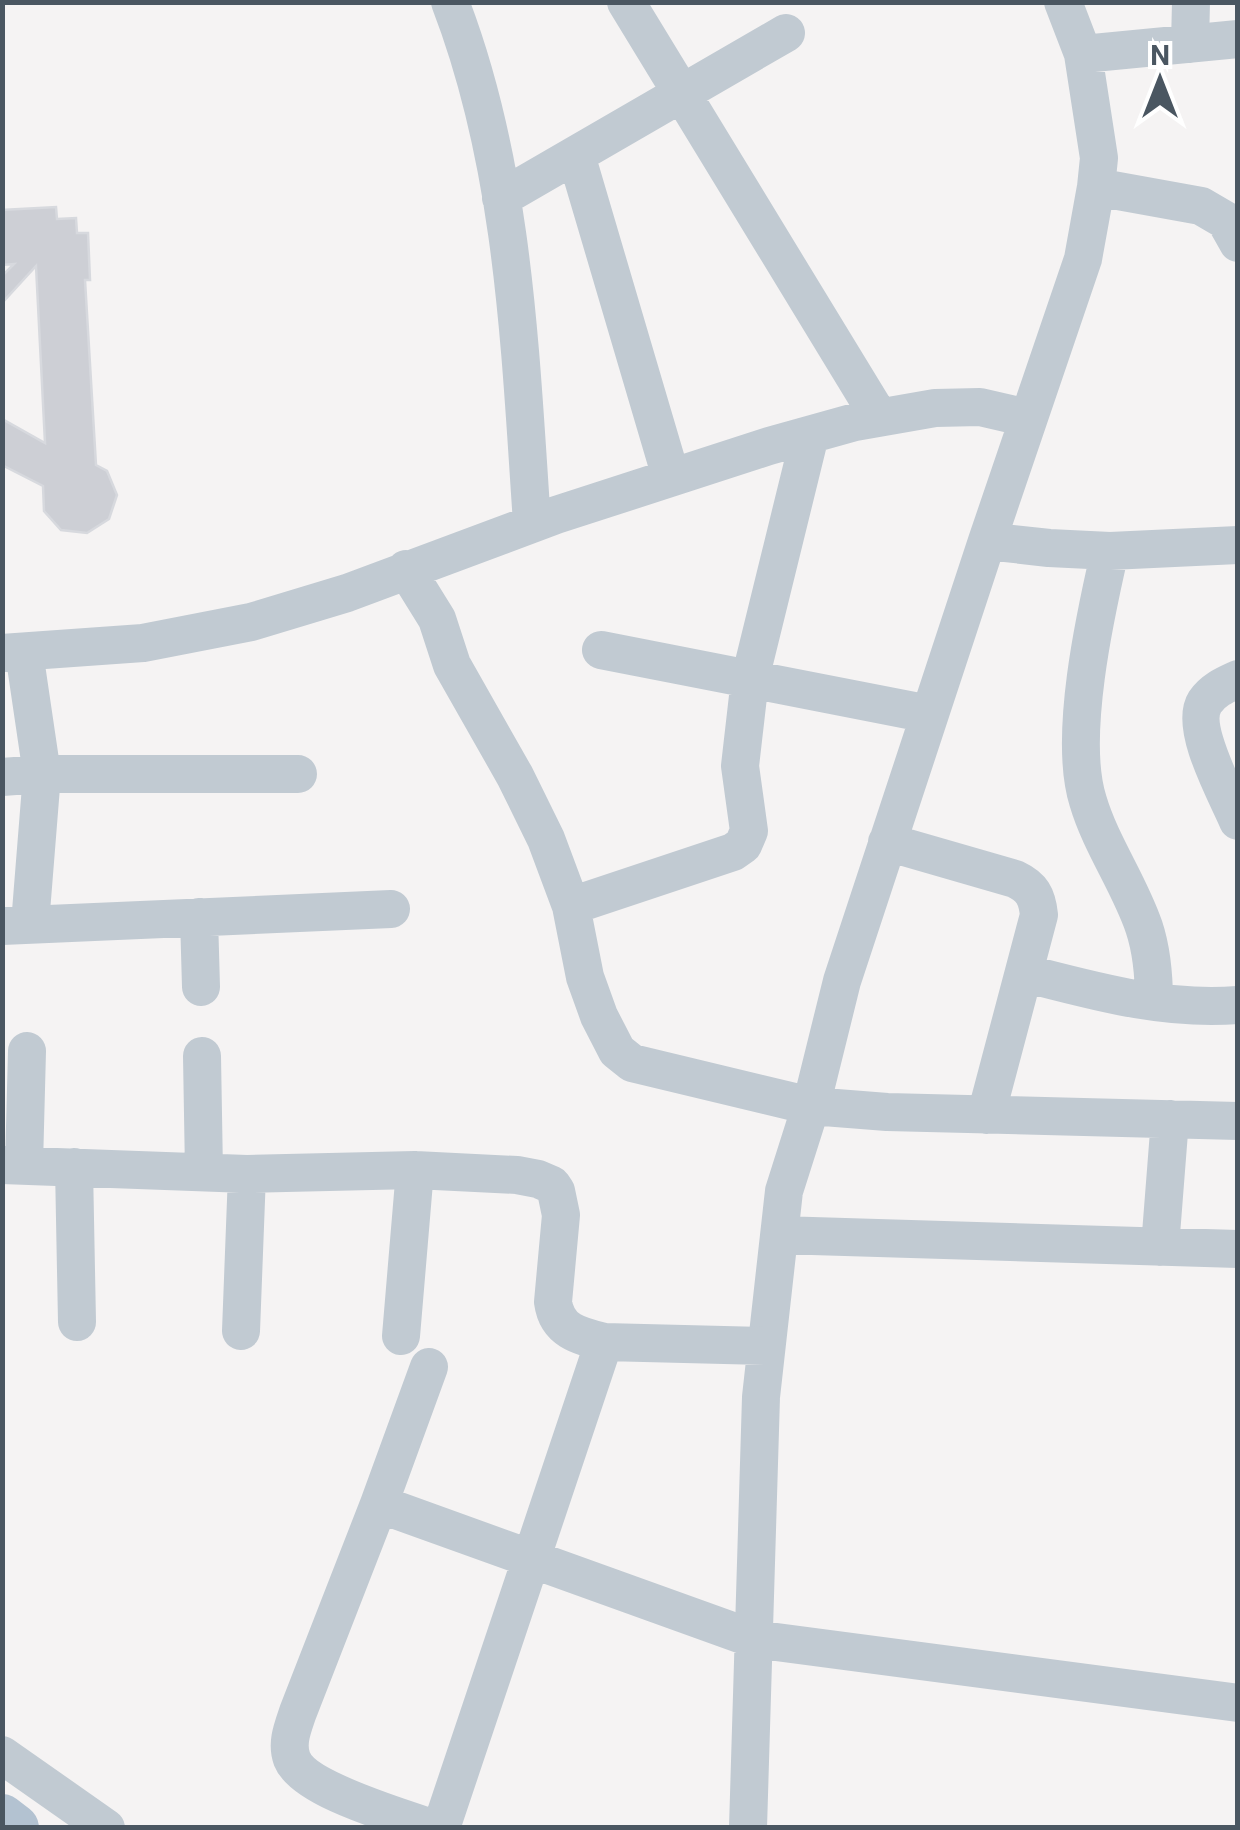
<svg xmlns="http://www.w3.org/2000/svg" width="1240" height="1830" font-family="Roboto,sans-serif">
<rect width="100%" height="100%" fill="#f5f3f3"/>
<path fill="#cdcfd5" stroke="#d7d9de" stroke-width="2.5" d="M 56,207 L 57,219 L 76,218 L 77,233 L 88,233 L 90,280 L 85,280 L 96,465 L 107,471 L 117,495 L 109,519 L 87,533 L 61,530 L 44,511 L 43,486 L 2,465 L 2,419 L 45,443 L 36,266 L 2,303 L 2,276 L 14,264 L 2,265 L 2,210 Z"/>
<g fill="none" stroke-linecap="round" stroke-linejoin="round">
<path stroke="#c1cad2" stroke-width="38" d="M 450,2 C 514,168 520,348 532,523
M 626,2 L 879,417
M 1190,44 L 1191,2
M 1083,54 L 1238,39
M 576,155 L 671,477
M 1096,187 L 1201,206 L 1225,220 L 1238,243
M 501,198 L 786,33
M 987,541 L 1049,548 L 1110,551 L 1238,545
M 1110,551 C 1095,616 1068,738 1088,801 C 1101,845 1129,883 1144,927 C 1152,951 1154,977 1154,1002
M 406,569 L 437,619 L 452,665 L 515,776 L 546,839 L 571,906 L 585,977 L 599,1016 L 617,1051 L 632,1063 L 811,1106 L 887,1112 L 1238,1121
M 601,650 L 929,714
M 24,652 L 42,774 L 30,924
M 2,653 L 143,643 L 251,622 L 347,593 L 556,515 L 769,446 L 855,422 L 935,408 L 980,407 L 1028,418
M 1238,679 C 1225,685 1213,690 1205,702 C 1189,727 1227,795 1238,821
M 2,777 L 42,774 L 298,774
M 887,842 L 1015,879 C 1032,887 1037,896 1039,915 L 986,1115
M 571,906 L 733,852 L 743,845 L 749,831 L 740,766 L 750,679 L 810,435
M 199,917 L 201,987
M 2,926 L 391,909
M 1024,973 C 1094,991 1164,1011 1238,1005
M 202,1056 L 204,1172
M 2,1165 L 247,1174 L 415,1170 L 517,1175 L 538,1179 L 552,1185 L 556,1191 L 561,1215 L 553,1302 C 557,1331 579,1336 604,1342 L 765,1346
M 24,1165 L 27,1051
M 74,1167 L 77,1322
M 779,1235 L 1238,1249
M 1160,1247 L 1170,1119
M 241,1331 L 247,1174
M 401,1336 L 415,1170
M 429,1367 L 379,1504 L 298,1712 C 293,1727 286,1743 292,1759 C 304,1790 399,1816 431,1828
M 379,1504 L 754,1639 L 1238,1703
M 2,1755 L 106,1828
M 441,1828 L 604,1342
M 748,1828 L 761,1397 L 784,1191 L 811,1106 L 842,981 L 987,541 L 1083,259 L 1096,187 L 1099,158 L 1083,54 L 1063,2"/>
<path stroke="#b3c2d1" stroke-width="48" d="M 2,1818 L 15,1828"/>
</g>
<rect width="1240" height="1830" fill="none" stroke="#4a5661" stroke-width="10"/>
<g transform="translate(1160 80)" stroke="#ffffff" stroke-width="8" paint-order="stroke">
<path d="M0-8L18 38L0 25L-18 38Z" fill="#4a5661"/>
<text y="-15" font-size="28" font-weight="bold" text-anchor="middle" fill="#4a5661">N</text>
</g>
</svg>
